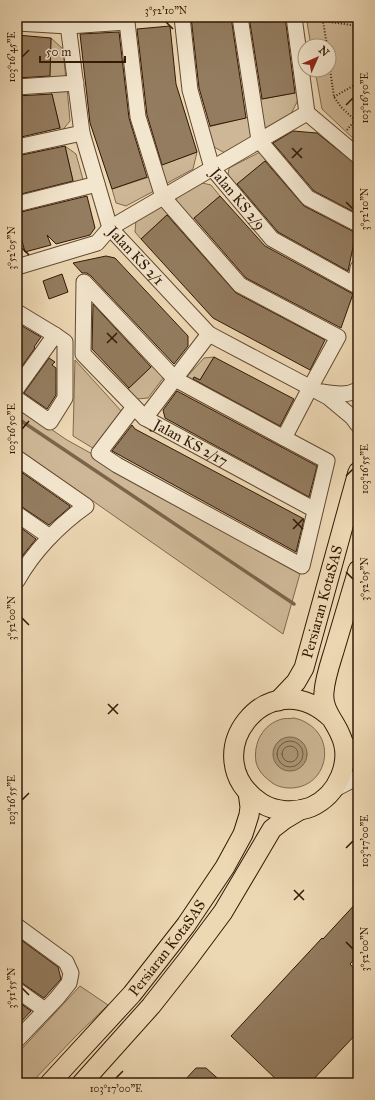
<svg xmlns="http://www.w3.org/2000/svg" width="375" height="1100" font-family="'IM FELL Great Primer',serif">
<rect width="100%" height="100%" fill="#edd8b4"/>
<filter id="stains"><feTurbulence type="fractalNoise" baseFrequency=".005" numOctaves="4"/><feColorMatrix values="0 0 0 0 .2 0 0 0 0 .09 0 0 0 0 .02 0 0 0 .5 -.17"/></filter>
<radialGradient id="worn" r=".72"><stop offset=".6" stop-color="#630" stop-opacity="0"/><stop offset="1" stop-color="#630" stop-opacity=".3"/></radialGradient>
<path fill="#cdb796" stroke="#80684c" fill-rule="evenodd" d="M 308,17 L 358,17 L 358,143 L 322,109 L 315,70 L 329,70 L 329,46 L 311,46 L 307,22 Z
M 51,38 L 63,49 L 66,80 L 49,81 Z
M 67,87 L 70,121 L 61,132 L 50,88 Z
M 300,92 L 301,94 L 290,116 L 262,132 L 256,100 Z
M 248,117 L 251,138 L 225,153 L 214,147 L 208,127 Z
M 65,146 L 76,154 L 84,183 L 74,185 Z
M 197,152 L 193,169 L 162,186 L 156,167 Z
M 260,152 L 267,160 L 236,185 L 228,176 L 229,168 Z
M 149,177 L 154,191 L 126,206 L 116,203 L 112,189 Z
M 198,182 L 211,185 L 220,196 L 190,222 L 175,206 L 177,194 Z
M 162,205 L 169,213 L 141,239 L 135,232 L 136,220 Z
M 214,357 L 200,380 L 194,377 L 191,383 L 184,380 L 204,358 Z
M 75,360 L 123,413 L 96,450 L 73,436 Z
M 153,365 L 164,377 L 148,398 L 137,399 L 128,389 Z
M 17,406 L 67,440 L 301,570 L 283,634 L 17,448 Z
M 294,718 C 298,719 302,720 305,722 C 338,739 327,788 290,788 C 283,788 275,786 270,781 C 263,776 258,770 256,762 C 253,743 263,724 282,719 C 285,718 290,719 294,718 ZM 282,739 L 307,753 C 306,768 293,774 280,767 L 275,747 L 278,742 Z
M 80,986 L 108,1005 L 76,1036 L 31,1083 L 17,1083 L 17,1054 Z"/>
<path fill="#ad9778" stroke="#7c6449" d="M273 754a17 17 0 1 1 34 0a17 17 0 1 1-34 0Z"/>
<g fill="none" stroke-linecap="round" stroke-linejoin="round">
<path stroke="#70583e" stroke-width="1" d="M277 754a13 13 0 1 1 26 0a13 13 0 1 1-26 0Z
M282 754a8 8 0 1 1 16 0a8 8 0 1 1-16 0Z"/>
<path stroke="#7c6449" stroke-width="3.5" d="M 17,418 L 294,604"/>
</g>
<path fill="#937c5f" stroke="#321803" d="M 191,17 L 231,17 L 246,118 L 210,126 L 199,88 Z
M 249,17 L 285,17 L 295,93 L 262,99 Z
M 170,26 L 176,84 L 197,152 L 162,165 L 147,115 L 137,29 Z
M 119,32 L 129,118 L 147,177 L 112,189 L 90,123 L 80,34 Z
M 17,35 L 51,38 L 50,76 L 17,78 Z
M 52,94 L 60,128 L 17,138 L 17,96 Z
M 293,131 L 317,133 L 358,166 L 358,214 L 314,191 L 273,143 Z
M 65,146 L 73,181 L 17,195 L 17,156 Z
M 265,161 L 304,206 L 356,233 L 348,271 L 278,232 L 237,184 Z
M 87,196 L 95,228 L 90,235 L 56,244 L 47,235 L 51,245 L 25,252 L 17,223 L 17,213 Z
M 220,196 L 265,246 L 353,294 L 341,328 L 246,278 L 194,218 Z
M 167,215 L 236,293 L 325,340 L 310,370 L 213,318 L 141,239 Z
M 106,256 L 115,258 L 188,336 L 188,346 L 174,364 L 91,276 L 87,273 L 82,273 L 73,263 Z
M 62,274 L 68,292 L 49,299 L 43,281 Z
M 93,304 L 151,367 L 129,388 L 92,349 Z
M 17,323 L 41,337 L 34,347 L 35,348 L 17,373 Z
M 214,357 L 294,399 L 280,426 L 193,379 L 194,377 L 200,380 Z
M 49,358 L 55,362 L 52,365 L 56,368 L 56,395 L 47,409 L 24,393 Z
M 177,391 L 317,466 L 309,497 L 165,418 L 163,410 Z
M 132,425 L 135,429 L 304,519 L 296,552 L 112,451 Z
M 17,469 L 70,506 L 70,507 L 49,525 L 22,507 L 17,505 Z
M 17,525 L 36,539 L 19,560 L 17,558 Z
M 358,901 L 358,955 L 350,964 L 358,973 L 358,1032 L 310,1083 L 280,1083 L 231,1036 L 322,938 L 323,939 Z
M 17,937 L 58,967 L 61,979 L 44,998 L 22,983 L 17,981 Z
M 17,1001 L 31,1011 L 17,1026 Z
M 196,1068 L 206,1068 L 223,1083 L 182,1083 Z"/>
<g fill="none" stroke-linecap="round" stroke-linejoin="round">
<g stroke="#61482f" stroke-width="17">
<g id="minor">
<path id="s1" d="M 67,17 L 82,133 L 110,228 L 209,334 L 328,397 L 352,417 L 358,425"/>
<path id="s2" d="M 182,17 L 190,90 L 212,168 L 272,239 L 355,285 L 358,268"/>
<path d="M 240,17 L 259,140 L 308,198 L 358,224"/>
<path d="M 294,17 L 307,113 L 358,156"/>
<path d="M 17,23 L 68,26 L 127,22 L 138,117 L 163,197 L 240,285 L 338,337 L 310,388 L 284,438 L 327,461 L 302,566 L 117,465 L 99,453 L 134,407"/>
<path d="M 17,87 L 76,83"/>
<path d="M 17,147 L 82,133"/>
<path d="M 17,204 L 97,184"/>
<path d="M 17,267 L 97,243 L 110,228 L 307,113"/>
<path d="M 17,312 L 55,335 L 17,388"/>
<path d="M 322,392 C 335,394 346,396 358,390"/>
<path d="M 17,399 L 50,422 L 65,398 L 65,342 L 55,335"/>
<path d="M 145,418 L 209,334"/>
<path id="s3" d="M 284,438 L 175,379 L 84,282 L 83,354 L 145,418 L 315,510"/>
<path d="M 17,458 L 86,506 C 59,525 33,552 17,581"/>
<path d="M 17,514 L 50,537"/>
<path d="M 342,740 L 358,753"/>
<path d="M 333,790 L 358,777"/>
<path d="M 17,926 L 66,962 L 71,973 L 69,983 L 57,998 L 17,1040"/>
<path d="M 17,990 L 45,1010"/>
</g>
</g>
<g stroke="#321803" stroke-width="21">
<g id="major">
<path id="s4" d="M 278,701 L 296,682 L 304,668 L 358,472"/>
<path d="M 331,718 C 268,658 192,757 261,803 C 275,812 295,813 311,807 C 338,795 353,761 340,734 C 334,720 322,709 324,692 C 325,678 330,664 334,651 C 342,624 350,597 358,570"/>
<path id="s5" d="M 50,1083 L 132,994 L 186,925 L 225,867 L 243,834 L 249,815 L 250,807 L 248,792"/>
<path d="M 82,1083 L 151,1006 L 188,959 L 223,912 L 272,829 L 285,819 L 300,810"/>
</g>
</g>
<path stroke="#321803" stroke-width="2" stroke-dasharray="1 2" stroke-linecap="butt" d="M 325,17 L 323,21 L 327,46
M 323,21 L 358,26
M 329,62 L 334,97 L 341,107 L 358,123
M 334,97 L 358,83
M 347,130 L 355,120"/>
<use href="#minor" stroke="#f3e6ce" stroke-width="15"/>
<use href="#major" stroke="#edd8b4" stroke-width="19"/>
</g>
<path fill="none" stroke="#321803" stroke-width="1.5" d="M 166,22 L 173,29M 22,57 L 29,50M 346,105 L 353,98M 292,148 L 302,158M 292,158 L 302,148M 346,202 L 353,209M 22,248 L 29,255M 107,333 L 117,343M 107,343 L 117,333M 22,429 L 29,421M 346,476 L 353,469M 293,519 L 303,529M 293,529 L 303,519M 346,572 L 353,579M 22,618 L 29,625M 108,704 L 118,714M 108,714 L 118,704M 22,800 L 29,793M 346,848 L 353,841M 294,890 L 304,900M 294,900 L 304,890M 346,942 L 353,949M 22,988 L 29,995M 116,1078 L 123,1071"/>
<g text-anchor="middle" stroke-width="3" stroke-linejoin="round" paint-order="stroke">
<g font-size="15" fill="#321803" stroke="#f3e6ce">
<text dy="5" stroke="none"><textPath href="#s2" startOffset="195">Jalan KS 2/9</textPath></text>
<text dy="5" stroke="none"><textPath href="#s1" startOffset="254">Jalan KS 2/1</textPath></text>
<text dy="5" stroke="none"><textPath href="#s3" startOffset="470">Jalan KS 2/17</textPath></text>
<text dy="5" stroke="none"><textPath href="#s4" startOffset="111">Persiaran KotaSAS</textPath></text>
<text dy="5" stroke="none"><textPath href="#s5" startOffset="179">Persiaran KotaSAS</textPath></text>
</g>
</g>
<rect width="375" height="1100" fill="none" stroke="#edd8b4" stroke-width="44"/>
<g transform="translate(317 58) rotate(45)"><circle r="19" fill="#f3e6ce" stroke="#a6947d"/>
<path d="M0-3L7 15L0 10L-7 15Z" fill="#8f2418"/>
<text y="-6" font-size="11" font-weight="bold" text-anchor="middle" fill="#321803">N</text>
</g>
<path d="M40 56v6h85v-6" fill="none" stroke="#321803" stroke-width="2"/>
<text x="46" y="56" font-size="12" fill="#321803" stroke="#f3e6ce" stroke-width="3" paint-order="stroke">50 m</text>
<rect x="22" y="22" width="331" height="1056" fill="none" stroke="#321803" stroke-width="1.5"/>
<g font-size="10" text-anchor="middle" fill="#321803">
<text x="166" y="14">3°52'10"N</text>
<text transform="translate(11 57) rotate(-90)" y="4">103°16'45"E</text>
<text transform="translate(364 98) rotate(-90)" y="4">103°16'50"E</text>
<text transform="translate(364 209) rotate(-90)" y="4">3°52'10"N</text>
<text transform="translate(11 248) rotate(-90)" y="4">3°52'05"N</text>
<text transform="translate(11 429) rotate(-90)" y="4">103°16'50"E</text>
<text transform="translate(364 469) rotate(-90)" y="4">103°16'55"E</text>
<text transform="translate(364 579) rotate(-90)" y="4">3°52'05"N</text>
<text transform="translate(11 618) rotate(-90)" y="4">3°52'00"N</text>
<text transform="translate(11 800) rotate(-90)" y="4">103°16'55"E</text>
<text transform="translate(364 841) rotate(-90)" y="4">103°17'00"E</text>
<text transform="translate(364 949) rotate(-90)" y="4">3°52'00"N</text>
<text transform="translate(11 988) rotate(-90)" y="4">3°51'55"N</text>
<text x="116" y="1092">103°17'00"E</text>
</g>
<rect width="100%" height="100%" filter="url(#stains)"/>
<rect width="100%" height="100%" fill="url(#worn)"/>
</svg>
